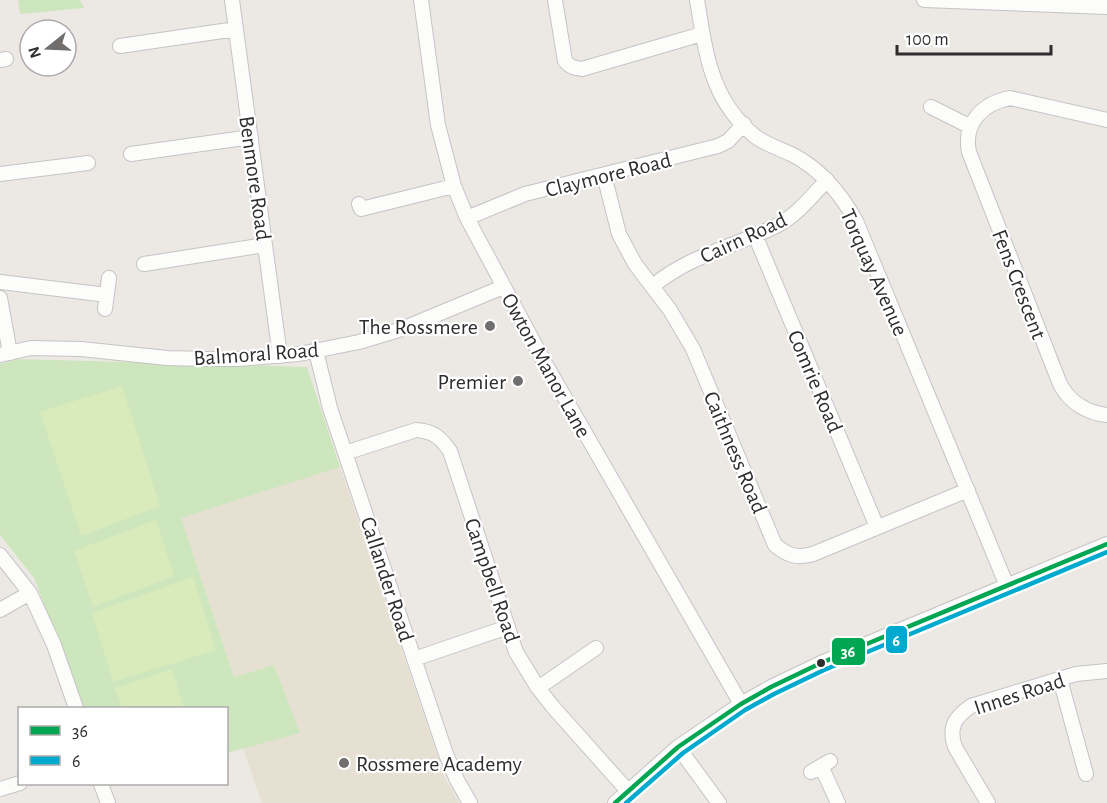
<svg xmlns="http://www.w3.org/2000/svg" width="1107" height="803" font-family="'Alegreya Sans',sans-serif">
<rect width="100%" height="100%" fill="#ece8e4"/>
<path fill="#e6e0d3" d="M 340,467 L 445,778 L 459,803 L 262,803 L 243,748 L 299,733 L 234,677 L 180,517 Z"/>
<path fill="#cee6be" d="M 18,0 L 80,0 L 84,8 L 20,14 Z
M 18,359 L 307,367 L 340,467 L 181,518 L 234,677 L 274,665 L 300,733 L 227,753 L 226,708 L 84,708 L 34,578 L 0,535 L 0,364 Z"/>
<path fill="#d9eabb" d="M 122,386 L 160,506 L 81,536 L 40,412 Z
M 156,520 L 174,576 L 93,607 L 74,551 Z
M 193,577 L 216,650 L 113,682 L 92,613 Z
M 172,669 L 184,708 L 122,708 L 115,688 Z"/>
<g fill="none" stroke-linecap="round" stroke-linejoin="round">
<g stroke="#c5c4c5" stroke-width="16">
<path id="minor" d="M 232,0 L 280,356
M 421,0 L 438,125 L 454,186 L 467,218 L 546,365 L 741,704
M 555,0 L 565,61 C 570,67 574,68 582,69 L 702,34
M 697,0 C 706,53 710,100 756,137 C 767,145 781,149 793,155 C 822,170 841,194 856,221 L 1007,586
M 924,0 L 1107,7
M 120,46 L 236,29
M 0,60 L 6,59
M 931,107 L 969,126
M 1107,120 L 1010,98 C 983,103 963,123 969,152 L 1060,384 C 1069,402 1087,413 1107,415
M 131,154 L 251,137
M 0,174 L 88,163
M 604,175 L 619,234 L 635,264 L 670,310 L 693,349 L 775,545 C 787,555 797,559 813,554 L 968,490
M 359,204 L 361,209 L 454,186
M 467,218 L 525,194 L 718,146 L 728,141 L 744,124
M 755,235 L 877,527
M 144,264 L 265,245
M 0,282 L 107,295
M 653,286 C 690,255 734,247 776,226 C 796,216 812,196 827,180
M 0,298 L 10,353
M 105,309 L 109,278
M 316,351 L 330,408 L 446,754 L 457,780 L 470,803
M 0,355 L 31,348 L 81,349 L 167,358 L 206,359 L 239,359 L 299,354 L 359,342 L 402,329 L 503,287
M 345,453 L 416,430 C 433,431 440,437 450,451 L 516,652 L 538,688 L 553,707 L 627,790
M 0,555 L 30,593 L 54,645 L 76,708
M 0,610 L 30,593
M 414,659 L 508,627
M 1060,679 L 1086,774
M 538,688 L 596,648
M 678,747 L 719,803
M 821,766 L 838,803
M 811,772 L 830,761
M 101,784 L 108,803
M 0,789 L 20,783
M 615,803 L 678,747 L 741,704 L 771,687 L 821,663 L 1107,544
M 988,803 L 955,747 C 948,727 955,717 971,706 L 1076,674 L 1107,671"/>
</g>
<use href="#minor" stroke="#fcfcfb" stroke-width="14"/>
<g stroke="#fff" stroke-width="9">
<path id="bus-1" d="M 615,803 L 678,747 L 741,704 L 771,687 L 821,663 L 1107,544"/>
</g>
<g stroke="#fff" stroke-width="9">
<path id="bus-2" d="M 626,803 L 683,753 L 745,710 L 774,694 L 824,670 L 1107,552"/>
</g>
<use href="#bus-1" stroke="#00a651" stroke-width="4.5"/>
<use href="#bus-2" stroke="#00a9ce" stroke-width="4.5"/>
</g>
<g fill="#706f6e" stroke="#fff" stroke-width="2">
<circle cx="490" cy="326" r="6"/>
<circle cx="518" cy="381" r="6"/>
<circle cx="344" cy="763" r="6"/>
</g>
<circle fill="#2e2e2e" stroke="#fff" stroke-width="2" cx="821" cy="663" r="5"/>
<g text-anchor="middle" stroke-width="4.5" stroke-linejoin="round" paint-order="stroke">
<g font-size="22" fill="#2e2e2e" stroke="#fff">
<text transform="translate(608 174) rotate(-14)" y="8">Claymore Road</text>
<text transform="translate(256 178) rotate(82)" y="8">Benmore Road</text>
<text transform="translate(743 237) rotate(-25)" y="8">Cairn Road</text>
<text transform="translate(875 272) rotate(66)" y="8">Torquay Avenue</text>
<text transform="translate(1020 284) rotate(69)" y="8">Fens Crescent</text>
<text transform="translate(256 353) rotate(-4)" y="8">Balmoral Road</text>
<text transform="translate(547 365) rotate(61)" y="8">Owton Manor Lane</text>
<text transform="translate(816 381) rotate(67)" y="8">Comrie Road</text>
<text transform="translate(736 452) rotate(67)" y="8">Caithness Road</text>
<text transform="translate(388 579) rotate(72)" y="8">Callander Road</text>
<text transform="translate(493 580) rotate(71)" y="8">Campbell Road</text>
<text transform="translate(1019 693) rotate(-18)" y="8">Innes Road</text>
</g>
<g font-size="22" fill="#2e2e2e" stroke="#fff" text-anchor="end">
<text x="478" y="334">The Rossmere</text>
<text x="506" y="389">Premier</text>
<text x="356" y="771" text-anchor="start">Rossmere Academy</text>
</g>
</g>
<g stroke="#fff" stroke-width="2">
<rect x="885" y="625" width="23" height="29" rx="6" fill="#00a9ce"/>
<rect x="831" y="637" width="35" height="29" rx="6" fill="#00a651"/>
</g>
<g font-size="16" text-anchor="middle" font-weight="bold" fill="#fff">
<text x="896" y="646">6</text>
<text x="848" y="657">36</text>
</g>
<rect x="18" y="707" width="210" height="78" fill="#ffffff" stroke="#ababab" stroke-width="1.5"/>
<rect x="30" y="726" width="30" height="9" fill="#00a651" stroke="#ababab" stroke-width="1.5"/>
<text x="72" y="737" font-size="18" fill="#2e2e2e">36</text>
<rect x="30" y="756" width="30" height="9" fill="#00a9ce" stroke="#ababab" stroke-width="1.5"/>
<text x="72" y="767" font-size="18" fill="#2e2e2e">6</text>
<g transform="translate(48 48) rotate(252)"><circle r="28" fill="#ffffff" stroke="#ababab" stroke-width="1.5"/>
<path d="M0-4.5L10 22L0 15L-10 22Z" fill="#706f6e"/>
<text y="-9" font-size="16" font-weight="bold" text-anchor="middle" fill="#2e2e2e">N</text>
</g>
<path d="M897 45v9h154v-9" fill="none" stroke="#2e2e2e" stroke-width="3"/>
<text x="906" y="45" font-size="18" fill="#2e2e2e" stroke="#ffffff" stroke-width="4.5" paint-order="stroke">100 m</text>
</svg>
